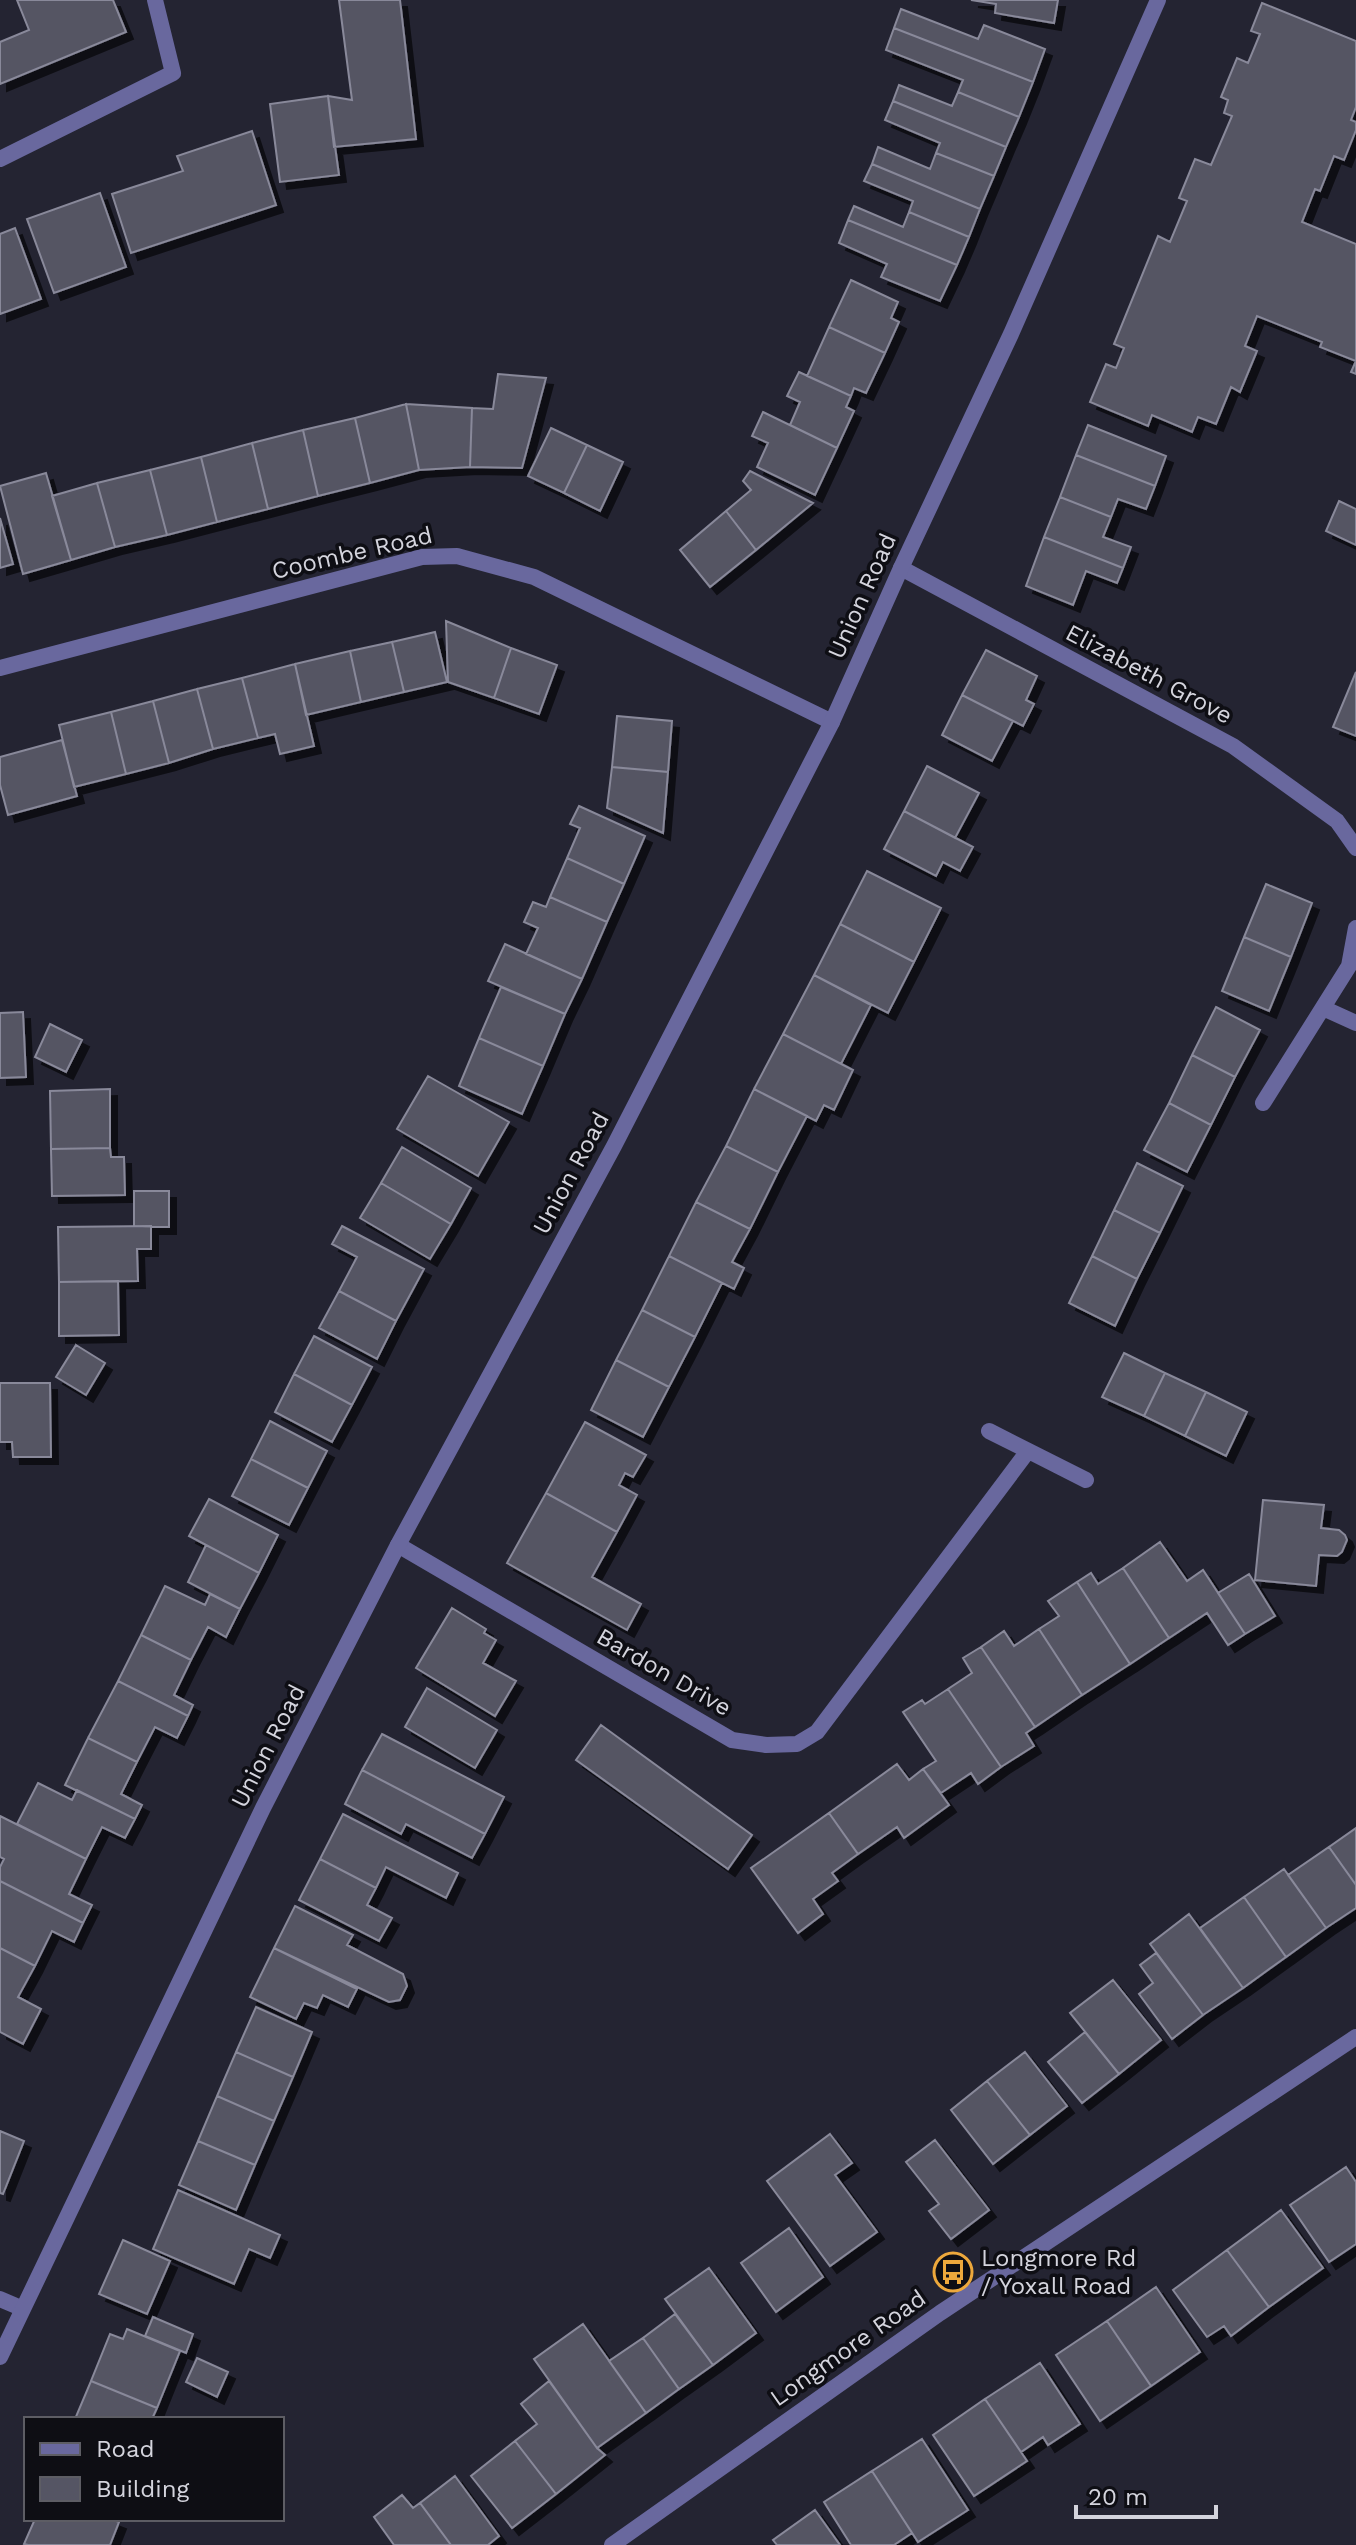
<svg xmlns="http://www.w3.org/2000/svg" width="1356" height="2545" font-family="'Work Sans',sans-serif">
<defs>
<filter id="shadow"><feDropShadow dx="7" dy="7" stdDeviation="0" flood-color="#0009"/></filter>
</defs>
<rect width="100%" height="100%" fill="#242432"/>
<path fill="#555564" stroke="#89899a" stroke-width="2" filter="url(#shadow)" d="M 17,0 L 113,0 L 126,32 L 0,84 L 0,42 L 29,30 Z
M 339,0 L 400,0 L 416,139 L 334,147 L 328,96 L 352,100 Z
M 971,0 L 1058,0 L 1054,23 L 995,13 L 996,4 Z
M 1262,3 L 1356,41 L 1356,107 L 1351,120 L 1356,122 L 1356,130 L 1344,160 L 1334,156 L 1320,191 L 1315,189 L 1302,222 L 1356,244 L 1356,374 L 1351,372 L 1356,361 L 1320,347 L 1322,342 L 1257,316 L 1245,346 L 1257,351 L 1240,392 L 1231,387 L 1216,424 L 1198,417 L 1192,432 L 1152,415 L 1148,426 L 1090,402 L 1106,364 L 1116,368 L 1124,348 L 1114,344 L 1158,236 L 1170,242 L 1187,201 L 1179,198 L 1195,159 L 1211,165 L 1232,116 L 1224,113 L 1228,100 L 1221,97 L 1237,58 L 1248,63 L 1260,34 L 1251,31 Z
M 901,9 L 978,39 L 984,25 L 1045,49 L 1033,82 L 894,28 Z
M 894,28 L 1033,82 L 1019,117 L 958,92 L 963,80 L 886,50 Z
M 899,85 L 952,106 L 958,92 L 1019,117 L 1006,147 L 893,101 Z
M 328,96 L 339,175 L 280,182 L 270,104 Z
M 893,101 L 1006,147 L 994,176 L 936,153 L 940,143 L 885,120 Z
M 252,131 L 276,205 L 131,253 L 112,194 L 183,171 L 177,156 Z
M 878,147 L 930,169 L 936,153 L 994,176 L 980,209 L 872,164 Z
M 872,164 L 980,209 L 969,237 L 909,212 L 913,201 L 864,181 Z
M 100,193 L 126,267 L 54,293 L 27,219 Z
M 854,206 L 903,227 L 909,212 L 969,237 L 957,265 L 848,220 Z
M 848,220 L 957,265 L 940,301 L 881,277 L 887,264 L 839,243 Z
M 15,228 L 41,299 L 0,314 L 0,234 Z
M 851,280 L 898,302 L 891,318 L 899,322 L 885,353 L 829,327 Z
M 829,327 L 885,353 L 866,393 L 854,388 L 851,396 L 807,376 Z
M 799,372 L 851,396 L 846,407 L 854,411 L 837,448 L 790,425 L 800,402 L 787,396 Z
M 498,374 L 546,378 L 522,468 L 470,467 L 472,408 L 493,409 Z
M 406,404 L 419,470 L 370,483 L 355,418 Z
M 406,404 L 472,408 L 470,467 L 419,470 Z
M 763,412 L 837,448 L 815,495 L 757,467 L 768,443 L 752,436 Z
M 355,418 L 370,483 L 318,496 L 303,430 Z
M 1088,425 L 1166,456 L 1155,486 L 1076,455 Z
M 551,428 L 587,445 L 564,493 L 528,476 Z
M 303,430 L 318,496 L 268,509 L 252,443 Z
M 252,443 L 268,509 L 217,522 L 201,457 Z
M 587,445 L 623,462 L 600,511 L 564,493 Z
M 1076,455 L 1155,486 L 1146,509 L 1118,499 L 1111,517 L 1060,497 Z
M 201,457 L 217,522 L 167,535 L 150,470 Z
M 150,470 L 167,535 L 115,547 L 97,483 Z
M 750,471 L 813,503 L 756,550 L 726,511 L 751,490 L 743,481 Z
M 46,473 L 71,560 L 23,574 L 0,486 Z
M 97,483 L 115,547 L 71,560 L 52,496 Z
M 1060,497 L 1111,517 L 1103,537 L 1131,547 L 1123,568 L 1044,537 Z
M 1339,501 L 1356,509 L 1356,545 L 1326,531 Z
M 726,511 L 756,550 L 710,587 L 680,550 Z
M 0,518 L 13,564 L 0,568 Z
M 1044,537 L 1123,568 L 1117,583 L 1086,571 L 1073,605 L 1026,586 Z
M 446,621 L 511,648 L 494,698 L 448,682 Z
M 435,632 L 447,682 L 404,692 L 392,642 Z
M 392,642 L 404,692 L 361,702 L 350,651 Z
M 511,648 L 557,665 L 539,714 L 494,698 Z
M 986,650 L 1037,676 L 1026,700 L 1034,704 L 1023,726 L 962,695 Z
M 350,651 L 361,702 L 306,715 L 295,664 Z
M 295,664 L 314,746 L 280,754 L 275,734 L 258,738 L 242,678 Z
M 1356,672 L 1356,736 L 1333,727 Z
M 242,678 L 258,738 L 213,749 L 197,689 Z
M 197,689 L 213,749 L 169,763 L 153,701 Z
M 962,695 L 1013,721 L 992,761 L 942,735 Z
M 153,701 L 169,763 L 126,774 L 111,712 Z
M 111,712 L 126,774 L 74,787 L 59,725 Z
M 617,716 L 672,721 L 668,772 L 612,767 Z
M 62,740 L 77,796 L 8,815 L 0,785 L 0,757 Z
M 927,766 L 979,793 L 955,838 L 904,811 Z
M 612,767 L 668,772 L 663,833 L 607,808 Z
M 579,806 L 645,836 L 624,884 L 567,858 L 580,828 L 570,824 Z
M 904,811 L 973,847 L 960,871 L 943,862 L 936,876 L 884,849 Z
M 567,858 L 624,884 L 607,922 L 550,897 Z
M 867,871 L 941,908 L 914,962 L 840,924 Z
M 1266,884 L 1312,903 L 1291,957 L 1244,937 Z
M 550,897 L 607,922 L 582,979 L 526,954 L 538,928 L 524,922 L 533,902 L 546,907 Z
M 840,924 L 914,962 L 888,1013 L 814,975 Z
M 1244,937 L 1291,957 L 1269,1011 L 1222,991 Z
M 505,944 L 582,979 L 565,1014 L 488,981 Z
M 814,975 L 871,1005 L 841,1064 L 783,1034 Z
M 501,987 L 565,1014 L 543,1066 L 479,1038 Z
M 1216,1007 L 1260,1030 L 1235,1077 L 1192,1055 Z
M 23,1012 L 26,1077 L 0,1078 L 0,1013 Z
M 50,1024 L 82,1040 L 66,1072 L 35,1057 Z
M 783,1034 L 853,1070 L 834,1110 L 824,1105 L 816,1121 L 754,1089 Z
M 479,1038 L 543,1066 L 522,1114 L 459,1086 Z
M 1192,1055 L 1235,1077 L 1211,1125 L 1169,1103 Z
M 428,1076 L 509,1122 L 478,1176 L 397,1129 Z
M 110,1089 L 110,1148 L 51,1149 L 50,1091 Z
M 754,1089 L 807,1116 L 778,1172 L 726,1146 Z
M 1169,1103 L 1211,1125 L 1187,1172 L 1144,1150 Z
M 726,1146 L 778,1172 L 750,1229 L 696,1202 Z
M 402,1147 L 471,1188 L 451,1224 L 381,1183 Z
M 110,1148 L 111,1157 L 124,1157 L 125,1195 L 52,1196 L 51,1149 Z
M 1137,1163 L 1183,1186 L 1160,1233 L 1114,1210 Z
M 381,1183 L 451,1224 L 430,1259 L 360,1218 Z
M 134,1191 L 169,1191 L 169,1227 L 134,1226 Z
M 696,1202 L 750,1229 L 732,1262 L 744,1268 L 734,1289 L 669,1256 Z
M 1114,1210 L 1160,1233 L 1137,1279 L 1092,1256 Z
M 151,1226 L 151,1249 L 137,1249 L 138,1281 L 59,1282 L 58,1227 Z
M 342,1226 L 424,1269 L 396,1321 L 339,1291 L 357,1257 L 332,1244 Z
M 669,1256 L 722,1283 L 695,1337 L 642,1310 Z
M 1092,1256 L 1137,1279 L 1115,1326 L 1069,1303 Z
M 118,1281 L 119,1335 L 59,1336 L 59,1282 Z
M 339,1291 L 396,1321 L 377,1359 L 319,1328 Z
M 642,1310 L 695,1337 L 669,1387 L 616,1360 Z
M 314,1336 L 372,1367 L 352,1405 L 294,1374 Z
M 76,1345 L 105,1363 L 86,1395 L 56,1377 Z
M 1124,1353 L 1165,1373 L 1144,1416 L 1102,1397 Z
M 616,1360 L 669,1387 L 643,1437 L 591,1410 Z
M 1165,1373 L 1206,1392 L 1185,1436 L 1144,1416 Z
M 294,1374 L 352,1405 L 332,1442 L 275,1412 Z
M 0,1383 L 50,1383 L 51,1457 L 13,1457 L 12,1442 L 0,1442 Z
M 1206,1392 L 1247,1412 L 1226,1456 L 1185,1436 Z
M 270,1421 L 327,1451 L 308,1488 L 251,1459 Z
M 585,1422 L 646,1455 L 633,1477 L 625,1473 L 619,1485 L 637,1495 L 617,1532 L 546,1493 Z
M 251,1459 L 308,1488 L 289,1525 L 232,1496 Z
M 546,1493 L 617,1532 L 592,1577 L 641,1604 L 627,1630 L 507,1563 Z
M 209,1499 L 278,1535 L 259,1573 L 189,1536 Z
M 1263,1500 L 1324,1505 L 1321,1528 L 1339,1530 L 1345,1535 L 1347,1540 L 1342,1552 L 1337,1556 L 1319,1555 L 1316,1586 L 1255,1580 Z
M 1160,1542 L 1187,1581 L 1203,1570 L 1245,1634 L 1228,1645 L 1207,1613 L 1169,1638 L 1123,1568 Z
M 206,1545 L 259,1573 L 240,1609 L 188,1582 Z
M 1123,1568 L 1169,1638 L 1130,1664 L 1077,1582 L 1091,1573 L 1098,1584 Z
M 1249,1574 L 1275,1616 L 1245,1634 L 1218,1593 Z
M 1077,1582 L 1130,1664 L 1082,1695 L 1039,1629 L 1059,1616 L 1048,1601 Z
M 165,1586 L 205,1605 L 210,1594 L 240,1609 L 226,1637 L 208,1627 L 191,1660 L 141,1635 Z
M 452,1608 L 486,1629 L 484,1633 L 496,1640 L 483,1663 L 516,1681 L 495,1716 L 416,1668 Z
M 1039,1629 L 1082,1695 L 1035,1727 L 981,1647 L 1004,1631 L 1014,1646 Z
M 141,1635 L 191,1660 L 174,1695 L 193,1705 L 188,1716 L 118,1681 Z
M 981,1647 L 1035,1727 L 1026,1733 L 1034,1746 L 1001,1767 L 948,1689 L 972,1673 L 963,1658 Z
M 118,1681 L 188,1716 L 177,1738 L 155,1727 L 137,1762 L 88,1738 Z
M 427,1688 L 497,1730 L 475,1768 L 405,1727 Z
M 948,1689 L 1001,1767 L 978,1784 L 971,1773 L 941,1793 L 923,1769 L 936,1761 L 903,1712 L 922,1700 L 925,1704 Z
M 601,1725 L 752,1835 L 728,1869 L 576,1760 Z
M 382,1734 L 504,1797 L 485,1834 L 362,1770 Z
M 88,1738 L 137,1762 L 121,1794 L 142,1805 L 135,1819 L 65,1785 Z
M 897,1764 L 909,1780 L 923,1769 L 949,1805 L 904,1838 L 897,1827 L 858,1854 L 829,1813 Z
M 362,1770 L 485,1834 L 472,1858 L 406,1824 L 401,1834 L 345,1804 Z
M 38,1783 L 72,1800 L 77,1790 L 135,1819 L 125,1838 L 102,1827 L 86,1859 L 17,1824 Z
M 829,1813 L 858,1854 L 832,1873 L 838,1881 L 813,1899 L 823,1914 L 798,1933 L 751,1868 Z
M 343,1814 L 458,1873 L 446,1898 L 386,1867 L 376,1888 L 320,1859 Z
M 0,1816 L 86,1859 L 69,1894 L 92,1905 L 83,1923 L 0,1881 L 0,1867 L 4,1859 L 0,1857 Z
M 1356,1828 L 1356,1885 L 1329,1847 Z
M 1329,1847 L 1356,1885 L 1356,1908 L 1326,1928 L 1288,1875 Z
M 320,1859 L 376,1888 L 367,1905 L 392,1918 L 379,1941 L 299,1900 Z
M 1284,1869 L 1326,1928 L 1286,1957 L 1244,1897 Z
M 0,1881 L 83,1923 L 74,1942 L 52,1931 L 35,1966 L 0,1948 Z
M 1244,1897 L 1286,1957 L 1243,1988 L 1200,1928 Z
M 295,1906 L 353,1935 L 347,1945 L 403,1974 L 407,1986 L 400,2000 L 389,2002 L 274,1948 Z
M 1189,1914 L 1243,1988 L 1203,2015 L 1150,1944 Z
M 0,1948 L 35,1966 L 18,1997 L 41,2009 L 23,2044 L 0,2032 Z
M 274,1948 L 357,1989 L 348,2007 L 323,1995 L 317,2008 L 304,2003 L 296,2019 L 250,1997 Z
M 1156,1953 L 1203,2015 L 1172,2039 L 1139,1994 L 1153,1983 L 1140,1965 Z
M 1113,1980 L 1161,2040 L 1119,2074 L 1070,2013 Z
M 256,2007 L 312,2032 L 293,2077 L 236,2052 Z
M 1085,2032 L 1119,2074 L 1082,2103 L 1048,2062 Z
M 236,2052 L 293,2077 L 274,2121 L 217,2096 Z
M 1025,2052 L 1067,2106 L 1030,2135 L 987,2081 Z
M 987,2081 L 1030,2135 L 993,2164 L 951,2110 Z
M 217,2096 L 274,2121 L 255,2165 L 198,2141 Z
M 0,2131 L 24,2141 L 3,2194 L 0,2193 Z
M 830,2134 L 852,2163 L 835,2175 L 877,2232 L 830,2266 L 767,2181 Z
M 935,2140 L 989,2210 L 951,2239 L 929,2211 L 939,2204 L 906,2162 Z
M 198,2141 L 255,2165 L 236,2210 L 179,2185 Z
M 1346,2167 L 1356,2182 L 1356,2244 L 1329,2262 L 1290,2205 Z
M 178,2190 L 280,2235 L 270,2258 L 249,2249 L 234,2284 L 153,2249 Z
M 1281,2210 L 1323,2268 L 1269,2307 L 1227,2250 Z
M 789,2228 L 823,2277 L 776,2312 L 741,2263 Z
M 123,2240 L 170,2261 L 147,2314 L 99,2294 Z
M 1227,2250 L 1269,2307 L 1231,2336 L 1224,2326 L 1207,2337 L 1173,2290 Z
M 709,2268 L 756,2333 L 713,2365 L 665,2299 Z
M 1156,2287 L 1200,2352 L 1151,2386 L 1107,2321 Z
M 675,2314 L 713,2365 L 679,2389 L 643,2338 Z
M 153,2317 L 193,2334 L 186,2353 L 145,2336 Z
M 1107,2321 L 1151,2386 L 1100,2421 L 1056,2355 Z
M 583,2324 L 646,2413 L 597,2448 L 534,2359 Z
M 127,2329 L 180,2351 L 157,2408 L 91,2381 L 110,2334 L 123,2339 Z
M 643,2338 L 679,2389 L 646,2413 L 609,2361 Z
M 197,2358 L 228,2372 L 217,2397 L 186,2382 Z
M 1040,2363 L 1080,2424 L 1048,2445 L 1043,2437 L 1021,2452 L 985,2399 Z
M 91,2381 L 157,2408 L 152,2419 L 75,2419 Z
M 549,2381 L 597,2448 L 605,2455 L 556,2494 L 515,2441 L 537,2424 L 521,2404 Z
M 985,2399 L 1027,2461 L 974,2496 L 933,2435 Z
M 922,2439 L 968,2510 L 918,2542 L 872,2471 Z
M 515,2441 L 556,2494 L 512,2528 L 471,2476 Z
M 872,2471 L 912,2533 L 894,2545 L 851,2545 L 824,2502 Z
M 455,2476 L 499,2536 L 488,2545 L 451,2545 L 420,2503 Z
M 402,2495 L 413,2508 L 420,2503 L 451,2545 L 394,2545 L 374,2517 Z
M 815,2510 L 840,2545 L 777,2545 L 773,2540 Z
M 35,2519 L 111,2519 L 119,2522 L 110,2545 L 28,2545 L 24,2544 Z"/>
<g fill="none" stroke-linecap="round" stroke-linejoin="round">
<path stroke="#69689e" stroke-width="16" d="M 0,159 L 173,73 L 155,0
M 901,568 L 1233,746 L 1337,821 L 1356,848
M 0,668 L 422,557 L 457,556 L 534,577 L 832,722
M 1323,1008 L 1356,1023
M 1263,1103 L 1349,966 L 1356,928
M 989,1431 L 1086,1480
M 398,1545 L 732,1740 L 766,1745 L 797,1744 L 817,1732 L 1028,1451
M 0,2299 L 21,2308"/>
<path stroke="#69689e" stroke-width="16" d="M 0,2357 L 263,1808 L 398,1545 L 614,1146 L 832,722 L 901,568 L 1011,334 L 1158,0
M 612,2545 L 940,2313 L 1356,2037"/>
</g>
<defs>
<g id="bus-ring" transform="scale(2)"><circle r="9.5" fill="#0e0e14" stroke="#eda83c" stroke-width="1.5"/><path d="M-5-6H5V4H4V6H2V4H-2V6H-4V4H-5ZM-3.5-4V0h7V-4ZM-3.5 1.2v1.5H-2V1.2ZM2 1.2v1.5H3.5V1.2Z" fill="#eda83c"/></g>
</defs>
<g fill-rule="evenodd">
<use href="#bus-ring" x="953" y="2272"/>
</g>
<g text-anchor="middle" stroke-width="7" stroke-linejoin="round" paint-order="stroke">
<g font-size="24" fill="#d4d4dd" stroke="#0e0e14">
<text transform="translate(352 553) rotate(-13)" y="8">Coombe Road</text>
<text transform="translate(862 596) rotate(-66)" y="8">Union Road</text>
<text transform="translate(1149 674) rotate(28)" y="8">Elizabeth Grove</text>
<text transform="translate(571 1173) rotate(-62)" y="8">Union Road</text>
<text transform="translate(664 1672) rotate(30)" y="8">Bardon Drive</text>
<text transform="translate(268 1746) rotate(-63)" y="8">Union Road</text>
<text transform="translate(848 2348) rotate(-35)" y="8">Longmore Road</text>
</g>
<g font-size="24" fill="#d4d4dd" stroke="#0e0e14" text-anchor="start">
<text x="981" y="2266">Longmore Rd<tspan x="981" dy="28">/ Yoxall Road</tspan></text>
</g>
</g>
<rect x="24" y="2417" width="260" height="104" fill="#0e0e14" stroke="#5d5d64" stroke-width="2"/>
<rect x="40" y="2443" width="40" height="12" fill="#69689e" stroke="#5d5d64" stroke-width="2"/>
<text x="96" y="2457" font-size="24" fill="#d4d4dd">Road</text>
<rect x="40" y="2477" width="40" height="24" fill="#555564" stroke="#5d5d64" stroke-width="2"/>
<text x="96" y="2497" font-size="24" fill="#d4d4dd">Building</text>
<path d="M1076 2505v12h140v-12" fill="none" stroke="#d4d4dd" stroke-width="4"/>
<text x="1088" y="2505" font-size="24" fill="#d4d4dd" stroke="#0e0e14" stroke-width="6" paint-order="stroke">20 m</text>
</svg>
